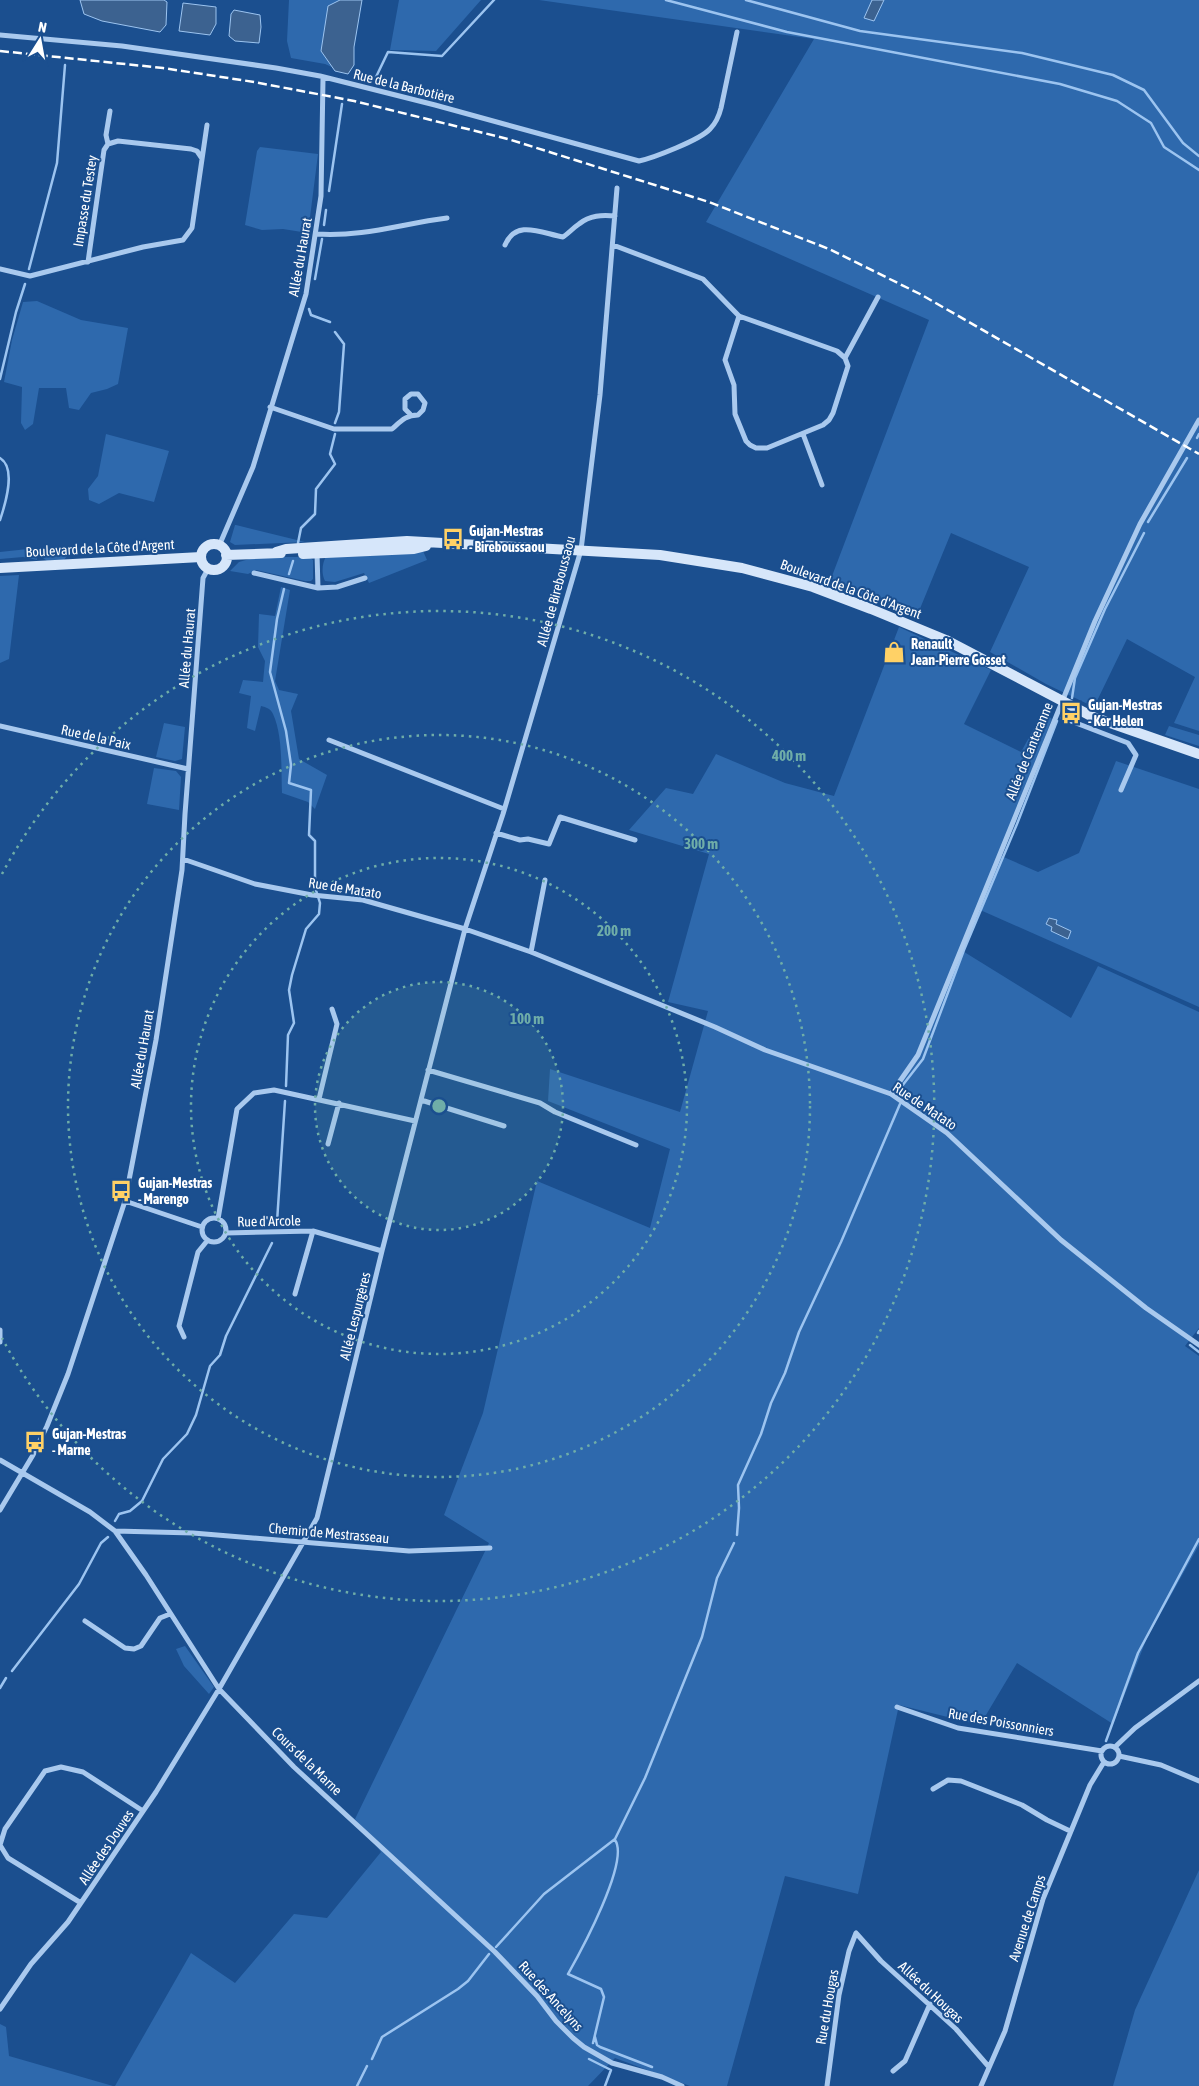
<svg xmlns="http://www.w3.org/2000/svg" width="1199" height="2086" font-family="'Asap Condensed',sans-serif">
<rect width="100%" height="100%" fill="#1b4f8f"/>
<path fill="#2e69ad" d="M 289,0 L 362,0 L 354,47 L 354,65 L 348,74 L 325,64 L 291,58 L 287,41 Z
M 399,0 L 481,0 L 436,51 L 390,50 Z
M 539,0 L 1199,0 L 1199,731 L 1174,723 L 1195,677 L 1127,639 L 1094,707 L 1046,684 L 990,652 L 1029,567 L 951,533 L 917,616 L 829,584 L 929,320 L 706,222 L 814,39 Z
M 260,147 L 318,154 L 308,233 L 283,229 L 262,230 L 245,225 L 257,151 Z
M 37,301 L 81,320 L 128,328 L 118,384 L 107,389 L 91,393 L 79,410 L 69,408 L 66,388 L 39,388 L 33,424 L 25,430 L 21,423 L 22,387 L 4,382 L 12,340 L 23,302 Z
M 106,434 L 169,451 L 154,502 L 119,493 L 99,504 L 89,500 L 88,489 L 98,476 Z
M 235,525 L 236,525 L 305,542 L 235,545 L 230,542 Z
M 37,548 L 37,560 L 23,557 L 0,559 L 0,552 Z
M 43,548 L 66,550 L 67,556 L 64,560 L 47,561 L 43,558 Z
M 423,551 L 427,560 L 369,583 L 364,573 L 335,582 L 325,581 C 321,573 322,562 327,555 Z
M 256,557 L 309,557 L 313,560 L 313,579 L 311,581 L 305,581 L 256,570 L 248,574 L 230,571 L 239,562 Z
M 19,575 L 9,659 L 0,663 L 0,576 Z
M 281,587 L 290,590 L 275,681 L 279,690 L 298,694 L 291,711 L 299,759 L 327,775 L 315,809 L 308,802 L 282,793 C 281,770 283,735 273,714 C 271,709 266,707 261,706 L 255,731 L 247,728 L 251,696 L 239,693 L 243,680 L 263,682 L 265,661 L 258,647 L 259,614 L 275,616 Z
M 899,627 L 991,670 L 964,724 L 1021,752 L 1043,712 L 1052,719 L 999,855 L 1038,872 L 1079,853 L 1116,761 L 1199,789 L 1199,1007 L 978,909 L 961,950 L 1071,1018 L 1098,966 L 1199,1012 L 1199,1328 L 1185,1346 L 1199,1356 L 1199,1545 L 1147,1638 L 1113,1724 L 1017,1663 L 980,1725 L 899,1705 L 858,1894 L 785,1876 L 727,2086 L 690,2086 L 615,2058 L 588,2086 L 115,2086 L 191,1953 L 235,1983 L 294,1914 L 327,1918 L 381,1852 L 355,1819 L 489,1543 L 444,1515 L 483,1413 L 537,1181 L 650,1228 L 670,1149 L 548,1101 L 550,1069 L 680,1112 L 708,1011 L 668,1002 L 709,854 L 629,830 L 666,788 L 693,794 L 716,754 L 785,783 L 834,796 Z
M 164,723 L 185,727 L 182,759 L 175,761 L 156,757 Z
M 1169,726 L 1199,735 L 1199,746 L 1165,735 Z
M 154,768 L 176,771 L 181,777 L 179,810 L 147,804 Z
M 185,1646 L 214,1687 L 209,1694 L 184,1666 L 176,1649 Z
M 1199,1870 L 1199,2086 L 1113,2086 L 1135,2010 Z
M 0,2024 L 6,2027 L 9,2056 L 113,2086 L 0,2086 Z"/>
<path fill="#3c6290" stroke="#9cc4f0" d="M 80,0 L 164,0 L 167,2 L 166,25 L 160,32 L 102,21 L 84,14 Z
M 340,0 L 362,0 L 354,47 L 354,65 L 348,74 L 335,71 L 321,51 L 328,6 Z
M 872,0 L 884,0 L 874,21 L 864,18 Z
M 183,3 L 216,7 L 216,24 L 210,35 L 179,31 Z
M 234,10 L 260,15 L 261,27 L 259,43 L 235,41 L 229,36 L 231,14 Z
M 1049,918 L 1057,920 L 1056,924 L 1071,931 L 1068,939 L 1051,931 L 1052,927 L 1046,924 Z"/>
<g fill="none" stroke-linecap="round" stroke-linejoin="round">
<path stroke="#9cc4f0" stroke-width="2.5" d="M 666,0 L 787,32 L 1060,84 L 1117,101 L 1151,123 L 1164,147 L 1199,170
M 746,0 L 860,31 L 1022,53 L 1113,75 L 1144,90 L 1183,143 L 1199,156
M 376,77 L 388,52 L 442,56 L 494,0
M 329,191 L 342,104
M 324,225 L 326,210
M 29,269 L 57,163 L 65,65
M 315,279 L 322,239
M 309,309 L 311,315 L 330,322
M 335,332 L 344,344 L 339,412 L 335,423
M 0,379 L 16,312 L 25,284
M 1197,438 L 1199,434
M 0,458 C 17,468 5,505 0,520
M 1148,522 L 1187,458
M 298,543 L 301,528 L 315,514 L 316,489 L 335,464 L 330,454 L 335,434
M 289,574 L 293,561
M 284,589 L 277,619 L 270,672 L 286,731 L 291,765 L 289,783 L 311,790 L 309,835 L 315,841 L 315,887 L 320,903 L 319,914 L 306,929 L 292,975 L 289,990 L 294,1023 L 288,1035 L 286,1086
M 1072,698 L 1075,678 L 1105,609 L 1144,533
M 895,1095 L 923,1059 L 964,950 L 1017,824 L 1057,721
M 277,1222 L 285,1101
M 1198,1333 L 1199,1331
M 1190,1345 L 1199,1352
M 115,1521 L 119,1514 L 130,1511 L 142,1501 L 163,1459 L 187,1434 L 196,1415 L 210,1366 L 220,1355 L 226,1336 L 272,1243
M 737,1535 L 739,1508 L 738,1485 L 761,1434 L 771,1403 L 785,1373 L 799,1332 L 841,1242 L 900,1104
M 12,1671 L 79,1584 L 101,1543 L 108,1537
M 0,1688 L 6,1678
M 1106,1741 L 1138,1653 L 1199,1539
M 496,1947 L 544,1894 L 615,1839 L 645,1778 L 702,1637 L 717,1578 L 734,1543
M 595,2037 L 597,2045 L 600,2047 L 652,2067
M 593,2043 L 604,1997 L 601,1989 L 568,1974 C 581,1951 630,1861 615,1840
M 372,2059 L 382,2037 L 458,1989 L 468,1981 L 489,1954
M 589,2059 L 611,2070 L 605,2086
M 357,2086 L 367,2066"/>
<path stroke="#a9c9ee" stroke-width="5" d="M 0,35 L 122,46 L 276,68 L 320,76 L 435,105 L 639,161 C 653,158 700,140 710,129 C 716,123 719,116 721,108 L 737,32
M 108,144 L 106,135 L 110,111
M 316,234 C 365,237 400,224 447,218
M 505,245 C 516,219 541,233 563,237 C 569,233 573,228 579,224 C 590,215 602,215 615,216
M 613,245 L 703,279 L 739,316 L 837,351 L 845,358 L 848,366 L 833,413 L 829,420 L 823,425 L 767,448 L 756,448 L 750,445 L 746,441 L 735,414 L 734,385 L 725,360 L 739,316
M 88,262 L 104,150 L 108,144 L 118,141 L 191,149 L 197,151 L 201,157
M 0,269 L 30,276 L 143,247 L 183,240 L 192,228 L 207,125
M 845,358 L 878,297
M 270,407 L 334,429 L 392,429 C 401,421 406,415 418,415 L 423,410 L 425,403 L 418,394 L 411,394 L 405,399 L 405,409 L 410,414
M 803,434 L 822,485
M 219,546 L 253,467 L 306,294 L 321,196 L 323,79
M 317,554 L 318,588
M 254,573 L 318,588 L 337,587 L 365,578
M 1063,718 L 1128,743 L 1136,755 L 1121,790
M 0,726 L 188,769
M 329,740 L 504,809
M 496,833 L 520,840 L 528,839 L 549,844 L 560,817 L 635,840
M 183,859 L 255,884 L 312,895 L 363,900 L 465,929 L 531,952 L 654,1002 L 715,1027 L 765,1050 L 891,1094 L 947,1133 L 1061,1240 L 1146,1308 L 1199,1345
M 531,952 L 545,880
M 428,1070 L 540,1103 L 555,1112 L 636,1145
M 891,1094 L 918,1055 L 1095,621 L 1140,524 L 1199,420
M 319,1099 L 337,1024 L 332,1009
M 421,1100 L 504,1126
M 328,1144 L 339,1103
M 125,1201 L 202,1227
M202 1230a12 12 0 1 1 24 0a12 12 0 1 1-24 0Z
M 218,1219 L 237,1109 L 254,1093 L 274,1090 L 415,1121
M 226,1233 L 313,1231 L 382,1251
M 295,1294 L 313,1231
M 0,1330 L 0,1342
M 184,1337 L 179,1326 L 198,1252 L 207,1241
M 0,1460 L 90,1512 L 115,1531 L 146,1575 L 219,1689 L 294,1767 L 495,1952 L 537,1996 L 556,2021 L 573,2038 L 584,2047 L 612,2063 L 662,2077 L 682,2086
M 0,1510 L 33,1455 L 47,1426 L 68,1374 L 125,1201 L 156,1040 L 182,870 L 185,814 L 203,578 L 208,569
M 115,1531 L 193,1533 L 409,1551 L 490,1548
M 85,1621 L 125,1648 L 134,1649 L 141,1646 L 160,1618 L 170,1614
M 897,1707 L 958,1728 L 1102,1751
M1101 1755a9 9 0 1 1 18 0a9 9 0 1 1-18 0Z
M 1115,1747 L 1135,1728 L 1199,1681
M 1119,1756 L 1161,1765 L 1199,1781
M 933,1789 L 948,1780 L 961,1781 L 1022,1805 L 1047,1820 L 1070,1831
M 81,1903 L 8,1858 L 0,1845 L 5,1829 L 45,1771 L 61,1767 L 83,1772 L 143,1811
M 856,1933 L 881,1961 L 956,2029 L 989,2067
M 0,2009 L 31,1964 L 68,1922 L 156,1792 L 219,1689 L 317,1518 L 382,1251 L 465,929 L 503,814 L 581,550 L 600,395 L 617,188
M 893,2071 L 905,2061 L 930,2004
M 827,2086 L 839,1995 L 849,1951 L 856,1933
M 981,2086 L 1005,2031 L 1043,1899 L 1090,1785 L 1104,1762"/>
<path stroke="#d6e6fa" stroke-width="10" d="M201 557a13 13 0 1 1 26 0a13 13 0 1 1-26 0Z
M 276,552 L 286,549 L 407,541 L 660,555 L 742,568 L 813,587 L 871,609 L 946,640 L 1093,717 L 1199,754
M 303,554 L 414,549 L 426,546
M 226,555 L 281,553
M 0,568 L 201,557"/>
<path stroke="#fff" stroke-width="2.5" stroke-dasharray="9 4" stroke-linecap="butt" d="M 0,51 L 163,68 L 254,82 L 354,101 L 508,139 L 709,202 L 829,249 L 920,294 L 1199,454"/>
</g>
<circle cx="439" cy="1106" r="124" fill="#6fada8" fill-opacity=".12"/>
<g fill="none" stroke="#6fada8" stroke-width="2.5" stroke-dasharray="2.5 5">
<circle cx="439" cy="1106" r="124"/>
<circle cx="439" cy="1106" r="248"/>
<circle cx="439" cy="1106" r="371"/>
<path d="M2 874A495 495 0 1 1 2 1338"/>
</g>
<defs>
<g id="bus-bare" transform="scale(1.725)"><path d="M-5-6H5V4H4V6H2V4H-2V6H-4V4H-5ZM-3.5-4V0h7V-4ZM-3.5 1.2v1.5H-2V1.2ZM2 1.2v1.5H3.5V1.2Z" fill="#ffd166" stroke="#1b4f8f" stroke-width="2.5" paint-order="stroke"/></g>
<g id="shop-bare" transform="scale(1.725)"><path d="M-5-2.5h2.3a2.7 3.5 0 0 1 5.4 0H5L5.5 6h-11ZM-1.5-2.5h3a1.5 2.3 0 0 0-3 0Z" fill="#ffd166" stroke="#1b4f8f" stroke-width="2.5" paint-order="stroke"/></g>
</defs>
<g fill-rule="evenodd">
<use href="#bus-bare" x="453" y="539"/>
<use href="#shop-bare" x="894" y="652"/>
<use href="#bus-bare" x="1071" y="713"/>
<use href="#bus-bare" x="121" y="1191"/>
<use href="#bus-bare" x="35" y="1442"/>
</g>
<g text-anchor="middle" stroke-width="4" stroke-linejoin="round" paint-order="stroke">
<g font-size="14" fill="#fff" stroke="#1b4f8f">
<text transform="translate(404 86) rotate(14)" y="5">Rue de la Barbotière</text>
<text transform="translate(85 201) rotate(-81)" y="5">Impasse du Testey</text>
<text transform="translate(300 257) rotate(-80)" y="5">Allée du Haurat</text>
<text transform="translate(100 548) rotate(-3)" y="5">Boulevard de la Côte d'Argent</text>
<text transform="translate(851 589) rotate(20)" y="5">Boulevard de la Côte d'Argent</text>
<text transform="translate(556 591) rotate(-75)" y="5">Allée de Bireboussaou</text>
<text transform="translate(187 648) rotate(-85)" y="5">Allée du Haurat</text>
<text transform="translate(96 737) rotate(13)" y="5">Rue de la Paix</text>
<text transform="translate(1029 751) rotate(-68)" y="5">Allée de Canteranne</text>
<text transform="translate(345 888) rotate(9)" y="5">Rue de Matato</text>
<text transform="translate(142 1049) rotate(-80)" y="5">Allée du Haurat</text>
<text transform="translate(925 1106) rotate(34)" y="5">Rue de Matato</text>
<text transform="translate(269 1221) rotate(-1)" y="5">Rue d'Arcole</text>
<text transform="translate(355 1316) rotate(-76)" y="5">Allée Lespurgères</text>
<text transform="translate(329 1533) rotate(5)" y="5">Chemin de Mestrasseau</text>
<text transform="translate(1001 1722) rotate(10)" y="5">Rue des Poissonniers</text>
<text transform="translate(307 1761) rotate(44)" y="5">Cours de la Marne</text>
<text transform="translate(106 1847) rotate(-56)" y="5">Allée des Douves</text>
<text transform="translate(1027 1918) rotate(-72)" y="5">Avenue de Camps</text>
<text transform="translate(931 1992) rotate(43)" y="5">Allée du Hougas</text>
<text transform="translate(551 1996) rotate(48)" y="5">Rue des Ancelyns</text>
<text transform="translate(827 2007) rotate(-80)" y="5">Rue du Hougas</text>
</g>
<g font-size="14" font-weight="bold" fill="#fff" stroke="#1b4f8f" text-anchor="start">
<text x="469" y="536">Gujan-Mestras<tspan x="469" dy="16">- Bireboussaou</tspan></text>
<text x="911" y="649">Renault<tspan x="911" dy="16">Jean-Pierre Gosset</tspan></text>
<text x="1088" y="710">Gujan-Mestras<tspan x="1088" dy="16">- Ker Helen</tspan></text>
<text x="138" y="1188">Gujan-Mestras<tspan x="138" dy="16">- Marengo</tspan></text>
<text x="52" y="1439">Gujan-Mestras<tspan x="52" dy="16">- Marne</tspan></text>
</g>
</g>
<circle cx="439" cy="1106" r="8" fill="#6fada8" stroke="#1b4f8f" stroke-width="2.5"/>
<g font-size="15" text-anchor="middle" font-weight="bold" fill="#6fada8" stroke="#1b4f8f" stroke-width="4" stroke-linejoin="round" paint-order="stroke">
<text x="789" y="761">400 m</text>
<text x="701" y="849">300 m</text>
<text x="614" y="936">200 m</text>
<text x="527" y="1024">100 m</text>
</g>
<g transform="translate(40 40) rotate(11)" stroke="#1b4f8f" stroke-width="4" paint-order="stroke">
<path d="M0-4L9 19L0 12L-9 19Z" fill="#ffffff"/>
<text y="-8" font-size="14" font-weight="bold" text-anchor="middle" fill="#ffffff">N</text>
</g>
</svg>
